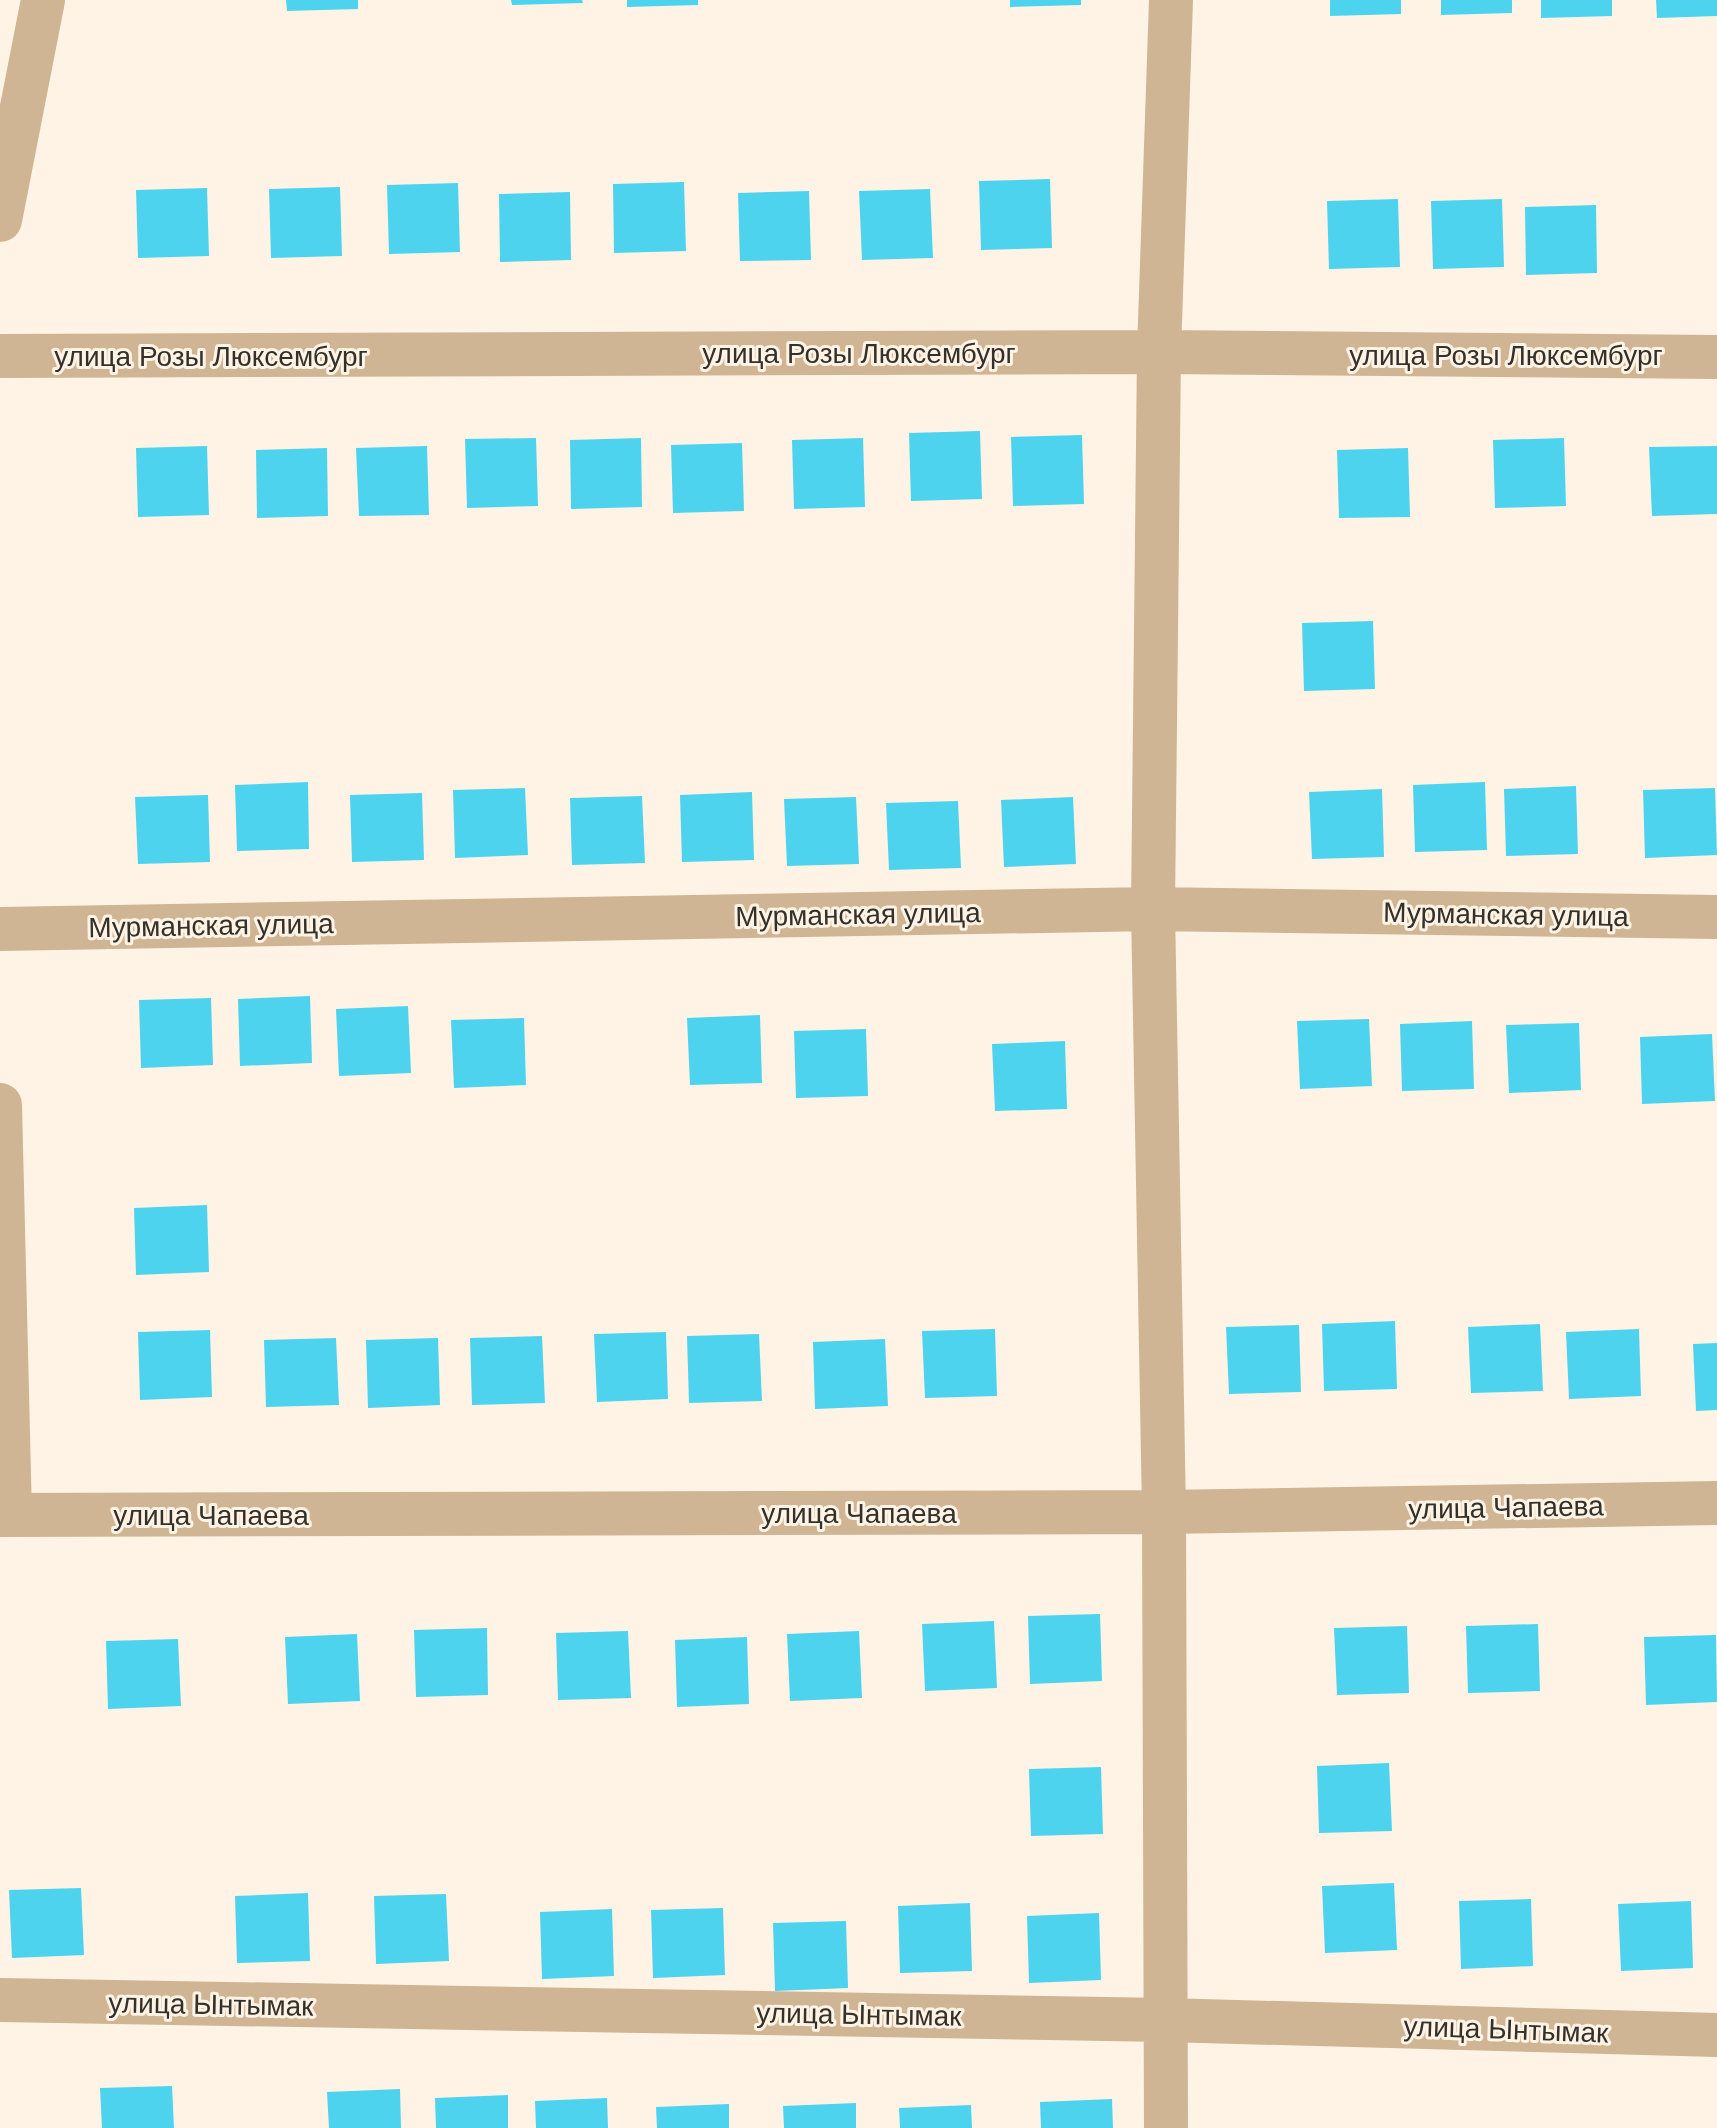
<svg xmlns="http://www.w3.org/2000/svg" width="1717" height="2128" font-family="Arial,sans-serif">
<rect width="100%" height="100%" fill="#fef3e5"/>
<path fill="#4ed3ef" d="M 286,0 L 358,0 L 358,9 L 287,11 Z
M 511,0 L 582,0 L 583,3 L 512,5 Z
M 627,0 L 698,0 L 698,5 L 627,7 Z
M 1010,0 L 1081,0 L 1081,5 L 1010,7 Z
M 1330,0 L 1401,0 L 1401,14 L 1330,16 Z
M 1441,0 L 1512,0 L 1512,13 L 1441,15 Z
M 1541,0 L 1612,0 L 1612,16 L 1541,18 Z
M 1656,0 L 1717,0 L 1717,16 L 1657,18 Z
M 1050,179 L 1052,248 L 981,250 L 979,181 Z
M 684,182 L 686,251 L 614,253 L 613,184 Z
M 458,183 L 460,252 L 389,254 L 387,185 Z
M 340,187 L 342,256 L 271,258 L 269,189 Z
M 207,188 L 209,256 L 138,258 L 136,190 Z
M 930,189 L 933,258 L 862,260 L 859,191 Z
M 809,191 L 811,260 L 740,261 L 738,193 Z
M 570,192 L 571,260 L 500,262 L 499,194 Z
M 1398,199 L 1400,267 L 1329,269 L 1327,201 Z
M 1502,199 L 1504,267 L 1433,269 L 1431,201 Z
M 1596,205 L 1597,273 L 1526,275 L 1525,207 Z
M 980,431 L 982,499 L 911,501 L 909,433 Z
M 1082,435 L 1084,504 L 1013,506 L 1011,437 Z
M 536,438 L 538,506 L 467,508 L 465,439 Z
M 641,438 L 642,507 L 571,509 L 570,440 Z
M 863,438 L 865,507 L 794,509 L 792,440 Z
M 1564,438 L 1566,506 L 1495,508 L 1493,440 Z
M 742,443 L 744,511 L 673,513 L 671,445 Z
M 207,446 L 209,515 L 138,517 L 136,448 Z
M 427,446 L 429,515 L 359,516 L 356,448 Z
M 1717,446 L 1717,514 L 1652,516 L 1649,447 Z
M 327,448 L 328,516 L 257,518 L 256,450 Z
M 1408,448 L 1410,517 L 1339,518 L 1337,450 Z
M 1373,621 L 1375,689 L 1304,691 L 1302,623 Z
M 308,782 L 309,849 L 237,851 L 235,785 Z
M 1485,782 L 1487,850 L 1415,852 L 1413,785 Z
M 1576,786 L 1578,854 L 1506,856 L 1504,789 Z
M 525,788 L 528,855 L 455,858 L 453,790 Z
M 1715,788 L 1717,855 L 1645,858 L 1643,790 Z
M 1382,789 L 1384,857 L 1312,859 L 1309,792 Z
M 752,792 L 754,860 L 682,862 L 680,795 Z
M 422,793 L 424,860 L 352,862 L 350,795 Z
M 208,795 L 210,862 L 138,864 L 135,797 Z
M 642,796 L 645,863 L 572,865 L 570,798 Z
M 856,797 L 859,864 L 787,866 L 784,799 Z
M 1073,797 L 1076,864 L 1004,867 L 1001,800 Z
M 958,801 L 961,868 L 889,870 L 886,803 Z
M 310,996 L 312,1063 L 240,1066 L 238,999 Z
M 211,998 L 213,1065 L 141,1068 L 139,1000 Z
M 408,1006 L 411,1073 L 339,1076 L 336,1009 Z
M 760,1015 L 762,1083 L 690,1085 L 687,1018 Z
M 524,1018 L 526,1085 L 454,1088 L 451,1020 Z
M 1369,1019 L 1372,1086 L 1300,1089 L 1297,1021 Z
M 1472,1021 L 1474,1089 L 1402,1091 L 1400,1024 Z
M 1579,1023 L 1581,1090 L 1509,1093 L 1506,1025 Z
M 866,1029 L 868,1096 L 796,1098 L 794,1031 Z
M 1712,1034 L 1715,1101 L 1642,1104 L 1640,1037 Z
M 1065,1041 L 1067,1109 L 995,1111 L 992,1044 Z
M 207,1205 L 209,1272 L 136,1275 L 134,1208 Z
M 1395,1321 L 1397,1389 L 1324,1391 L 1322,1324 Z
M 1540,1324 L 1543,1391 L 1471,1393 L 1468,1327 Z
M 1299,1325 L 1301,1392 L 1229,1394 L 1226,1327 Z
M 995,1329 L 997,1396 L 925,1398 L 922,1331 Z
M 1639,1329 L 1641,1396 L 1569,1399 L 1566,1332 Z
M 210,1330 L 212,1397 L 140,1400 L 138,1332 Z
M 666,1332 L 668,1399 L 597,1402 L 594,1334 Z
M 759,1334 L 762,1401 L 689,1403 L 687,1336 Z
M 542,1336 L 545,1403 L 472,1405 L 470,1338 Z
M 336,1338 L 339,1405 L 266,1407 L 264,1340 Z
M 438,1338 L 440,1405 L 368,1408 L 366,1340 Z
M 885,1339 L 888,1406 L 815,1409 L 813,1342 Z
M 1717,1343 L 1717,1410 L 1696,1411 L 1693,1344 Z
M 1100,1614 L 1102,1681 L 1030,1684 L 1028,1616 Z
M 994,1621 L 997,1688 L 925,1691 L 922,1624 Z
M 1538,1624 L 1540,1691 L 1468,1693 L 1466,1626 Z
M 1407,1626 L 1409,1693 L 1337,1695 L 1334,1628 Z
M 487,1628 L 488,1695 L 416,1697 L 414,1630 Z
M 628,1631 L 631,1698 L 558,1700 L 556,1633 Z
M 859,1631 L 862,1698 L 790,1701 L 787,1634 Z
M 357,1634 L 360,1701 L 288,1704 L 285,1637 Z
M 1716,1635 L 1717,1702 L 1646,1705 L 1644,1637 Z
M 747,1637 L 749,1704 L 677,1707 L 675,1640 Z
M 178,1639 L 181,1706 L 108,1709 L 106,1641 Z
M 1389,1763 L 1392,1831 L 1319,1833 L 1317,1766 Z
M 1101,1767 L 1103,1834 L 1031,1836 L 1029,1769 Z
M 1394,1883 L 1397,1950 L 1325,1953 L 1322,1886 Z
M 81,1888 L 84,1955 L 12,1958 L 9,1890 Z
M 308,1893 L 310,1961 L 237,1963 L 235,1896 Z
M 446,1894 L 449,1961 L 376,1964 L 374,1896 Z
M 1531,1899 L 1533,1966 L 1461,1969 L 1459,1901 Z
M 1691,1901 L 1693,1968 L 1621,1971 L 1618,1904 Z
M 970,1903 L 972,1971 L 900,1973 L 898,1906 Z
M 723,1908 L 725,1975 L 653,1978 L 651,1910 Z
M 612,1909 L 614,1976 L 542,1979 L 540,1912 Z
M 1099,1913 L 1101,1980 L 1029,1983 L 1027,1916 Z
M 846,1921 L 848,1988 L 775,1991 L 773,1923 Z
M 172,2086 L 174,2128 L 102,2128 L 100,2088 Z
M 400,2089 L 401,2128 L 329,2128 L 327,2092 Z
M 508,2095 L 508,2128 L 436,2128 L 435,2098 Z
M 607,2098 L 608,2128 L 536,2128 L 535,2101 Z
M 1112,2099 L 1113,2128 L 1041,2128 L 1040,2102 Z
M 856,2103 L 856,2128 L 784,2128 L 783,2106 Z
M 729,2104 L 729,2128 L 657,2128 L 656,2107 Z
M 971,2105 L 972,2128 L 900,2128 L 899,2108 Z"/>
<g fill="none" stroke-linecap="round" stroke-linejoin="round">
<path stroke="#cfb594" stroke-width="44" d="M 0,220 L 43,0
M 0,356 L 1159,352 L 1717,357
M 0,929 L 1153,909 L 1717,917
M 0,1105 L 10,1515
M 0,1515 L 1164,1512 L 1717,1503
M 0,2000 L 1166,2020 L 1717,2035
M 1166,2128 L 1164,1512 L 1153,909 L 1159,352 L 1171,0"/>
</g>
<g text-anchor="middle" stroke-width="6" stroke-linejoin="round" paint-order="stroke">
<g font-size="28" fill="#34302a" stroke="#fef3e5">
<text x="859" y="363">улица Розы Люксембург</text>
<text x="1506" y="365">улица Розы Люксембург</text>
<text x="211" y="366">улица Розы Люксембург</text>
<text transform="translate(858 914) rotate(-1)" y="10">Мурманская улица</text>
<text transform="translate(1506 914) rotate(1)" y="10">Мурманская улица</text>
<text transform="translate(211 925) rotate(-1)" y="10">Мурманская улица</text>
<text transform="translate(1506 1507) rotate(-1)" y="10">улица Чапаева</text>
<text x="859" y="1523">улица Чапаева</text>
<text x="211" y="1525">улица Чапаева</text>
<text transform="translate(211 2004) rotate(1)" y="10">улица Ынтымак</text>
<text transform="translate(859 2014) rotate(1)" y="10">улица Ынтымак</text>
<text transform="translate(1506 2029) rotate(2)" y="10">улица Ынтымак</text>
</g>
</g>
</svg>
